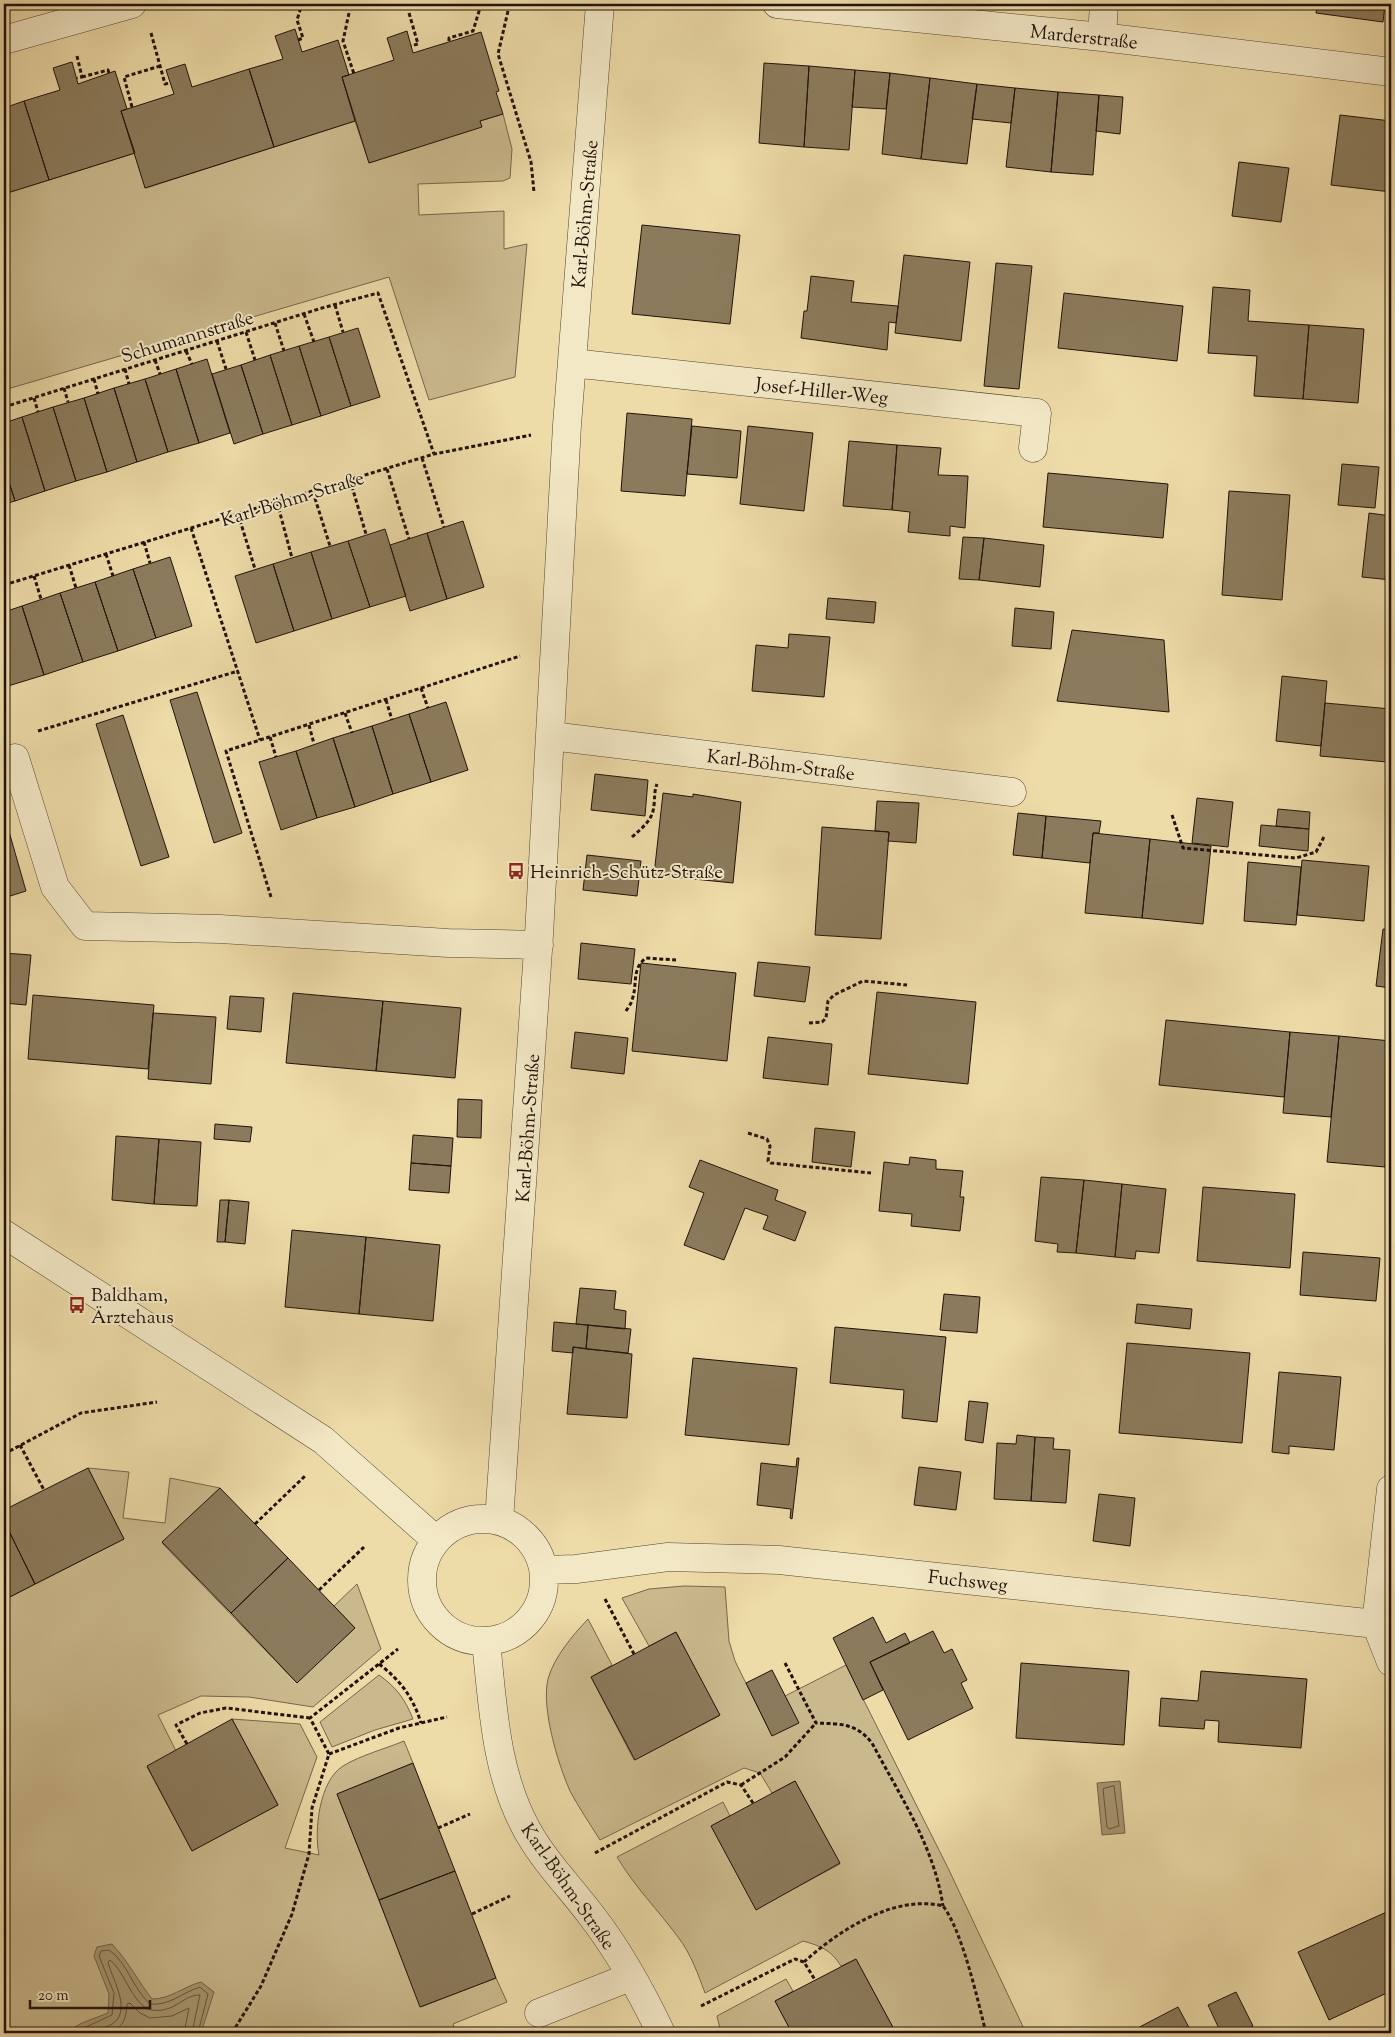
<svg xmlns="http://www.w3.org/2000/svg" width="1395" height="2037" font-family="'Sorts Mill Goudy',serif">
<rect width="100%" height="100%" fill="#eddba8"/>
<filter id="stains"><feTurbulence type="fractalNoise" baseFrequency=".004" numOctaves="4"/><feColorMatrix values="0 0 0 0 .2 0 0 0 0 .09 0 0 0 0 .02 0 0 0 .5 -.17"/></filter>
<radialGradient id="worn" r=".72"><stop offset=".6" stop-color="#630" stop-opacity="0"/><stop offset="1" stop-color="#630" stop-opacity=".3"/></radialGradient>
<path fill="#cab98d" stroke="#76664b" d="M 503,114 L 512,149 L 510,178 L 503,181 L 418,184 L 419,215 L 504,211 L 504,249 L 527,244 L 515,377 L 429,400 L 389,277 L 4,390 L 4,194 L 135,153 L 146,188 L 355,121 L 369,163 L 481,127 L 480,121 Z
M 88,1468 L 129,1472 L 123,1518 L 165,1523 L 170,1478 L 220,1488 L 162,1543 L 296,1682 L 355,1628 L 334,1606 L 357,1584 L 381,1649 L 313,1707 L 249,1697 L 201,1696 L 158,1715 L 176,1751 L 147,1767 L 192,1851 L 278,1805 L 232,1719 L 300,1724 L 317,1757 L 285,1848 L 319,1855 C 314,1831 319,1781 343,1766 C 361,1755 385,1749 404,1741 L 413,1763 L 337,1794 L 421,2007 L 496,1978 L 507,2002 L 453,2024 L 457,2033 L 392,2033 L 391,2030 L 367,2033 L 4,2033 L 4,1600 L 124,1539 Z
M 684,1586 L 725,1587 L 729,1641 L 735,1661 L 772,1736 L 785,1696 L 846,1665 L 948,1868 L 1026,2033 L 896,2033 L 856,1959 L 841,1966 C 831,1950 821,1946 803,1941 L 705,1993 C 698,1974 691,1954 678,1937 C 658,1910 634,1886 617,1857 L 723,1802 L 730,1816 L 711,1826 L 756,1909 L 840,1864 L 795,1781 L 772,1793 L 760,1773 L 744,1768 L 600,1840 C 590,1824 579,1808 570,1791 C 558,1764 541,1708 548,1679 C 554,1657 573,1635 588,1619 L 612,1665 L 591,1677 L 634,1760 L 719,1716 L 676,1632 L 649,1646 L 622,1598 L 649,1589 Z
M 379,1675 C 396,1687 405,1699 413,1719 L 375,1730 L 332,1747 L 320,1722 Z
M 786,1979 L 793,1991 L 775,2001 L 792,2033 L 721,2033 L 717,2016 Z"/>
<path fill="#a89772" stroke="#726248" d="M 1120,1781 L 1125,1833 L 1102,1835 L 1097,1783 Z
M 112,1944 C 128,1961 138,1981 152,1999 C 170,1999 183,1987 201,1982 L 214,1992 L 201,2033 L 64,2033 L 82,2023 L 108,2013 L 109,1994 L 94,1956 L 97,1947 Z"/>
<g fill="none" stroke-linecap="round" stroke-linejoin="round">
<path stroke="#64543e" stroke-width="1" d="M 1114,1786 L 1119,1826 L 1109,1829 L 1107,1827 L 1103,1789 Z
M 73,2033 L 112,2015 L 114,1993 L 99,1956 L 101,1951 L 109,1950 C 127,1962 133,1989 150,2004 C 170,2006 181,1993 200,1987 L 208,1994 L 198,2033
M 86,2033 C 94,2030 108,2028 115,2022 C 131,2007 111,1977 108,1962 L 110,1960 C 123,1969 130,1998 147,2009 C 174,2016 181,1995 200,1995 L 192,2033
M 108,2033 C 123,2028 126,2020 127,2004 L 130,2003 L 140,2013 L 150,2018 L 172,2016 L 189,2008 L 184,2033"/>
</g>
<path fill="#8b7b5c" stroke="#211209" d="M 1317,4 L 1385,4 L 1383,22 L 1316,13 Z
M 295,29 L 302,52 L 338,40 L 349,75 L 342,77 L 355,121 L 274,147 L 249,69 L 283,59 L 275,36 Z
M 407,31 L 413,53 L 481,32 L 499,91 L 496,92 L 503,114 L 480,121 L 482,127 L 369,163 L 342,77 L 394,60 L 387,38 Z
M 72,62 L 78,84 L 115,71 L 127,109 L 121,111 L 135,153 L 49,180 L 24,101 L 60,90 L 53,68 Z
M 764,63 L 809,66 L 804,147 L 759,143 Z
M 185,64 L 192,87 L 249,69 L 274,147 L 145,188 L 121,111 L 174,94 L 166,70 Z
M 809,66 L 855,70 L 849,150 L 804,147 Z
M 855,70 L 890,73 L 886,109 L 852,107 Z
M 890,73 L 930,78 L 921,159 L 882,154 Z
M 930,78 L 977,84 L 967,164 L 921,159 Z
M 977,84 L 1015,88 L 1011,123 L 972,119 Z
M 1015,88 L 1058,92 L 1051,172 L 1006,167 Z
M 1058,92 L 1099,95 L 1093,175 L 1051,172 Z
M 1099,95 L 1123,97 L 1120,134 L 1096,131 Z
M 24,101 L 49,180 L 4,194 L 4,108 Z
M 1340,115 L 1391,121 L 1391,192 L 1331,185 Z
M 1239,162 L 1289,168 L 1281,222 L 1232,216 Z
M 642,225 L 740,235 L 730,324 L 632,314 Z
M 904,255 L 970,262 L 961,341 L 895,333 Z
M 996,263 L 1032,266 L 1019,389 L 984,386 Z
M 811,276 L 854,281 L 851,302 L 898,306 L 896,323 L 889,322 L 887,350 L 801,338 L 804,311 L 807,311 Z
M 1213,287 L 1250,290 L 1248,321 L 1309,325 L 1303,399 L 1254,396 L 1257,356 L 1208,353 Z
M 1064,293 L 1183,306 L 1177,361 L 1058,348 Z
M 1309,325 L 1364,329 L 1358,403 L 1303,399 Z
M 358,328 L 380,397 L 351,406 L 329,337 Z
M 329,337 L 351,406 L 321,416 L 299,346 Z
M 299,346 L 321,416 L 292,425 L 270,355 Z
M 270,355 L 292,425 L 263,434 L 241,365 Z
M 207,359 L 230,433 L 199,443 L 176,369 Z
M 241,365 L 263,434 L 234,444 L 212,374 Z
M 176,369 L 199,443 L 168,452 L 145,379 Z
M 145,379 L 168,452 L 137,462 L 114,388 Z
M 114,388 L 137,462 L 107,472 L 84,398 Z
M 84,398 L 107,472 L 76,481 L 53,407 Z
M 53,407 L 76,481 L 45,491 L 22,417 Z
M 627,413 L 692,419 L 685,496 L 621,491 Z
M 22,417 L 45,491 L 15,501 L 4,466 L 4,423 Z
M 692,426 L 741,431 L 737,478 L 687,474 Z
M 748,426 L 813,433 L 804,511 L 740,504 Z
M 849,441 L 897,445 L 892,510 L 843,506 Z
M 897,445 L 941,448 L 938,475 L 968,476 L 965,528 L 950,526 L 950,536 L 908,532 L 910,512 L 892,510 Z
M 1342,464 L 1379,467 L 1375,508 L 1338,505 Z
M 4,466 L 15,501 L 4,504 Z
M 1048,473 L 1168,484 L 1163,538 L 1043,527 Z
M 1229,491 L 1290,495 L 1282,600 L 1222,595 Z
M 1369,513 L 1391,516 L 1391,580 L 1362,577 Z
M 463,521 L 484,587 L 447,599 L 427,533 Z
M 385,529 L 406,596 L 370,607 L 348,541 Z
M 427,533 L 447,599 L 410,611 L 390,545 Z
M 963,537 L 984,538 L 979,580 L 959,579 Z
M 984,538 L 1044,545 L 1040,587 L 979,580 Z
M 348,541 L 370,607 L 332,619 L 311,552 Z
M 311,552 L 332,619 L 294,631 L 273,564 Z
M 170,557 L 192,626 L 156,638 L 133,569 Z
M 273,564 L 294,631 L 256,643 L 235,576 Z
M 133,569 L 156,638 L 118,651 L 95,582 Z
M 95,582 L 118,651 L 83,662 L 60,593 Z
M 60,593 L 83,662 L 44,675 L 22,606 Z
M 828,598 L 876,602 L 874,623 L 826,619 Z
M 22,606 L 44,675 L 8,686 L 4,672 L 4,612 Z
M 1015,608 L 1054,612 L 1051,649 L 1012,646 Z
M 1072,630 L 1164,640 L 1169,712 L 1057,701 Z
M 789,634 L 830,637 L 824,697 L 752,691 L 756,645 L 788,648 Z
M 1282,676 L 1327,681 L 1321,746 L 1276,741 Z
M 197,692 L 242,833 L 214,843 L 170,700 Z
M 446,702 L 468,770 L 431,782 L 409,714 Z
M 1325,703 L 1391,709 L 1387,762 L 1320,756 Z
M 409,714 L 431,782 L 393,794 L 372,726 Z
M 123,715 L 169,857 L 141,866 L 96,724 Z
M 372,726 L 393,794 L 355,807 L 333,738 Z
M 333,738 L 355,807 L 317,818 L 296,751 Z
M 296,751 L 317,818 L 281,830 L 259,762 Z
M 595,774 L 648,780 L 645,816 L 591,810 Z
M 663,793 L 693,797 L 693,794 L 741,802 L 733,883 L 654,875 Z
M 1197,798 L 1233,802 L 1228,847 L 1192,843 Z
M 877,801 L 919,803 L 916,843 L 888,841 L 889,832 L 875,831 Z
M 1278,809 L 1310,812 L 1309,829 L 1276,826 Z
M 1018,813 L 1046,816 L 1042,858 L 1013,855 Z
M 4,814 L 26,891 L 4,898 Z
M 1046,816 L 1101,821 L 1099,833 L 1093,833 L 1090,863 L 1042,858 Z
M 1261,825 L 1309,829 L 1308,851 L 1259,846 Z
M 822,827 L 889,832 L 881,939 L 815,935 Z
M 1093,833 L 1150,839 L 1142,918 L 1085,913 Z
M 1150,839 L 1211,846 L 1203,924 L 1142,918 Z
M 587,855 L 641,861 L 637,896 L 583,890 Z
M 1302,860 L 1369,866 L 1364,921 L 1297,915 Z
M 1248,862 L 1301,867 L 1296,925 L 1244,921 Z
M 1383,929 L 1391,930 L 1391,988 L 1376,986 Z
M 581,943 L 635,949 L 631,984 L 578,979 Z
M 4,953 L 31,955 L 26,1005 L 4,1003 Z
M 758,962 L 810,967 L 805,1002 L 754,996 Z
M 641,963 L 736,973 L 727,1061 L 632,1051 Z
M 877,992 L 976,1002 L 968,1084 L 868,1074 Z
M 293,993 L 383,1001 L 376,1071 L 286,1063 Z
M 33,995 L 154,1005 L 148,1069 L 28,1059 Z
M 230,996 L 264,998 L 261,1032 L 227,1029 Z
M 383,1001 L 461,1008 L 455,1078 L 376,1071 Z
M 153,1013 L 216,1017 L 211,1084 L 148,1079 Z
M 1166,1020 L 1290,1032 L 1284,1097 L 1159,1085 Z
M 575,1032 L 628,1038 L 624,1074 L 571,1068 Z
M 1290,1032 L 1339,1036 L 1331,1117 L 1283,1113 Z
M 1339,1036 L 1391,1041 L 1391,1099 L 1385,1167 L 1327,1162 Z
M 768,1037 L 832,1044 L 828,1085 L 763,1078 Z
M 458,1099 L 482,1100 L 481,1138 L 457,1137 Z
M 215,1124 L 252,1127 L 250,1142 L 214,1139 Z
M 815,1128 L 855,1132 L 851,1167 L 812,1162 Z
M 413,1135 L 453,1138 L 451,1166 L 411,1163 Z
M 116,1136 L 159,1139 L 154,1204 L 112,1200 Z
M 159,1139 L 201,1142 L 197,1206 L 154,1204 Z
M 910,1157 L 936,1160 L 936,1169 L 963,1171 L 960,1197 L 964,1197 L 960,1231 L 911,1226 L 912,1214 L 879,1211 L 884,1162 L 909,1165 Z
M 700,1160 L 778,1190 L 775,1200 L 806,1212 L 795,1241 L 763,1229 L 768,1216 L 745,1208 L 724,1260 L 684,1245 L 704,1193 L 689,1187 Z
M 411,1163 L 451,1166 L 449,1193 L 409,1190 Z
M 1041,1177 L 1084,1180 L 1076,1253 L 1057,1252 L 1058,1244 L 1035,1241 Z
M 1084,1180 L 1122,1184 L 1115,1257 L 1076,1253 Z
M 1122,1184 L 1166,1189 L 1159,1253 L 1136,1251 L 1135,1259 L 1115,1257 Z
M 1203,1187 L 1295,1194 L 1290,1268 L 1197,1261 Z
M 220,1200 L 229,1200 L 225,1242 L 217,1242 Z
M 229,1200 L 249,1202 L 245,1244 L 225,1242 Z
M 292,1230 L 366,1237 L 359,1314 L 285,1307 Z
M 366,1237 L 440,1245 L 433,1321 L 359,1314 Z
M 1303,1252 L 1380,1258 L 1376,1301 L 1300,1295 Z
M 580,1288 L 616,1291 L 614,1309 L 626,1311 L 625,1329 L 576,1324 Z
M 944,1294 L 980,1297 L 977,1333 L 940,1330 Z
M 1137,1304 L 1192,1309 L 1190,1329 L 1135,1323 Z
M 554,1322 L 588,1325 L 586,1349 L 573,1347 L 573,1353 L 552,1351 Z
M 588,1325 L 631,1329 L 628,1353 L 586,1349 Z
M 835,1327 L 946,1337 L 937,1422 L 902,1418 L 904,1390 L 830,1383 Z
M 1127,1343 L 1250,1353 L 1242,1443 L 1119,1433 Z
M 573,1347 L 632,1354 L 627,1418 L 567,1414 Z
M 693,1358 L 797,1368 L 789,1445 L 685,1435 Z
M 1279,1372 L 1341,1377 L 1334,1450 L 1289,1446 L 1289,1454 L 1272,1452 Z
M 969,1401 L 988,1403 L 983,1443 L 965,1440 Z
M 1017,1435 L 1035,1437 L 1031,1501 L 994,1499 L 997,1443 L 1016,1444 Z
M 1035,1437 L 1054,1438 L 1053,1449 L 1070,1450 L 1066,1503 L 1031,1501 Z
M 797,1458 L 799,1458 L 792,1519 L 790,1518 L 791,1509 L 757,1505 L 761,1463 L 796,1467 Z
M 919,1467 L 961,1472 L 956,1510 L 914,1505 Z
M 88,1468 L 124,1539 L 35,1584 L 4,1521 L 4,1510 Z
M 220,1488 L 288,1558 L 231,1613 L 162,1542 Z
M 1099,1494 L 1135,1498 L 1130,1546 L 1093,1541 Z
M 4,1521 L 35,1584 L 4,1600 Z
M 288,1558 L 355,1628 L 297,1683 L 231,1613 Z
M 873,1617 L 886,1643 L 905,1633 L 910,1643 L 870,1662 L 883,1690 L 863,1700 L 833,1638 Z
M 933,1631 L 944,1653 L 952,1649 L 967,1680 L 961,1683 L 973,1708 L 908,1740 L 870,1662 Z
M 676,1632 L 720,1715 L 635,1760 L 591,1677 Z
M 1021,1663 L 1129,1671 L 1124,1745 L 1016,1738 Z
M 772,1670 L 799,1723 L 772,1736 L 746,1683 Z
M 1201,1671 L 1307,1679 L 1301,1748 L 1218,1742 L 1219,1721 L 1205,1720 L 1204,1729 L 1159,1726 L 1161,1698 L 1198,1701 Z
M 232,1719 L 278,1805 L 192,1851 L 147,1766 Z
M 413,1763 L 455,1871 L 379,1900 L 337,1794 Z
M 795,1781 L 840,1863 L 756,1910 L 711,1826 Z
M 455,1871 L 496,1978 L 420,2007 L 379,1900 Z
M 1391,1910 L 1391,1991 L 1329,2020 L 1298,1952 Z
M 856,1959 L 896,2033 L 792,2033 L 775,2001 Z
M 1236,1992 L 1253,2026 L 1237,2033 L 1221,2033 L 1208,2005 Z
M 1178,2007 L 1192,2033 L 1128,2033 Z"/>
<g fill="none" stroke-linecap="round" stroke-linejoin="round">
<g stroke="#544431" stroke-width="29">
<path id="minor" d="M 777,4 L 1102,37 L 1391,72
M 1102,37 L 1104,4
M 4,40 L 132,4
M 572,363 L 1037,413 L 1033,448
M 551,736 L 1012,792
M 15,758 L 55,887 L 85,926 L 220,929 L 448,943 L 539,945
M 4,1234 L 323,1440 L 436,1540
M 1391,1489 L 1376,1624 L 1391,1662
M422 1580a61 61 0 1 1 122 0a61 61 0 1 1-122 0Z
M 499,1521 L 539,935 L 567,425 L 600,4
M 544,1570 L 576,1569 L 668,1557 L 779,1560 L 1376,1624 L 1391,1623
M 486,1642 C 493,1706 495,1772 527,1830 C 544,1861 570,1887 591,1915 C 619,1951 642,1993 661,2033
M 539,2013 L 630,1977"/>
</g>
<path stroke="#211209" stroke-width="3" stroke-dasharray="4 2.5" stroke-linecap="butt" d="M 508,11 L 498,54 L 531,162 L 534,192
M 349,13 L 343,41 L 354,74
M 409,13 L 418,44 L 411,46
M 151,33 L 165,84 L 170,83
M 298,40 L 303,38 L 297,20 L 302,4
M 449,41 L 449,38 L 473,31 L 480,8
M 77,56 L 82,77 L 77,78
M 82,77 L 108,70 L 109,73
M 132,107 L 124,77 L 160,66
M 335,305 L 343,332
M 304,314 L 314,342
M 275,323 L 284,351
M 246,332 L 255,360
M 217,341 L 226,369
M 186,351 L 192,364
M 155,360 L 160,374
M 125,369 L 129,384
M 94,379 L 98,394
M 64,388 L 68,402
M 34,398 L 38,412
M 4,407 L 322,308 L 378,293 L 434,454
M 4,409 L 7,422
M 422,458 L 444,527
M 387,469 L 409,539
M 350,480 L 366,534
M 313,492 L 330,546
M 277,502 L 292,558
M 238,514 L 255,569
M 191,528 L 260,740
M 144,542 L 150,563
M 106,554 L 113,576
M 69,565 L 76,588
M 34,576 L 41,599
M 4,585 L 434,454 L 531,435
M 421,688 L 428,708
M 386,700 L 392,720
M 345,713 L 352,733
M 309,725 L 314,744
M 38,731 L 238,671
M 270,737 L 276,757
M 1172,815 L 1183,848 L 1296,858 L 1316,852 L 1325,835
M 632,837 C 643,827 653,820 654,805 C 655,797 654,792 657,784
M 271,897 L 226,751 L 520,656
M 626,1011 C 628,1008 631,1004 632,1000 C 638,984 631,969 646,958 L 676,960
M 809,1023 L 822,1022 L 826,1018 L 828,1001 L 834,995 L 863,981 L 907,985
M 748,1133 L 767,1139 L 770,1146 L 768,1161 L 771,1163 L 871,1173
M 20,1445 L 44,1490
M 4,1454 L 81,1413 L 157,1402
M 255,1524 L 305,1476
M 319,1590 L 364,1547
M 605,1599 L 634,1654
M 785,1663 L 816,1723 C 841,1724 856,1723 872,1743 C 900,1796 934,1846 943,1906
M 379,1664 C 400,1680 413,1697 421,1723
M 187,1744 L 176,1725 L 200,1713 L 226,1708 L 310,1718
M 329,1754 L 399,1728 L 447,1717
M 741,1785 L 785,1757 L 816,1723
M 438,1828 L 470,1814
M 595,1853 L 727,1782 L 741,1785 L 753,1803
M 472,1914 L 510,1896
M 804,1962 C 838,1931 894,1894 943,1906 C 962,1930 978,2001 986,2033
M 701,2006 L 795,1959 L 804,1962 L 815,1980
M 232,2033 L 261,1986 L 292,1914 L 309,1854 L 312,1808 L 329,1754 L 310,1718 L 398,1649"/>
<use href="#minor" stroke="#f3e8c6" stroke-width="28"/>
</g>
<defs>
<g id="bus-bare" transform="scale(1.35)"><path d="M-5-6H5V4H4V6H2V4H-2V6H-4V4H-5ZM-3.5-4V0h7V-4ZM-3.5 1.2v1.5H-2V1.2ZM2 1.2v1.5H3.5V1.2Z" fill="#8f2418" stroke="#f3e8c6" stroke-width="2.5" paint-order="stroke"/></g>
</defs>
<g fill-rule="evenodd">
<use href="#bus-bare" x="516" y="871"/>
<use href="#bus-bare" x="77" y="1305"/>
</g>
<g text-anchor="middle" stroke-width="4" stroke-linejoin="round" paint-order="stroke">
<g font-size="19" fill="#211209" stroke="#f3e8c6">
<text transform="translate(1084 36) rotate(6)" y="7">Marderstraße</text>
<text transform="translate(584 214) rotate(-85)" y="7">Karl-Böhm-Straße</text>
<text transform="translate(187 336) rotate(-17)" y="7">Schumannstraße</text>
<text transform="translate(822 390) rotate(6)" y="7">Josef-Hiller-Weg</text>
<text transform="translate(292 498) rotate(-17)" y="7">Karl-Böhm-Straße</text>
<text transform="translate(781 764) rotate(7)" y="7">Karl-Böhm-Straße</text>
<text transform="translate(527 1128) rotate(-86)" y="7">Karl-Böhm-Straße</text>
<text transform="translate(968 1580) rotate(6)" y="7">Fuchsweg</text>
<text transform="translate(569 1886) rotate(55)" y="7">Karl-Böhm-Straße</text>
</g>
<g font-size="19" fill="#211209" stroke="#f3e8c6" text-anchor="start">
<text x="530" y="878">Heinrich-Schütz-Straße</text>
<text x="91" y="1301">Baldham,<tspan x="91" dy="22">Ärztehaus</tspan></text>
</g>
</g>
<rect width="1395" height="2037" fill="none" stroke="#eddba8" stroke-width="20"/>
<rect x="5" y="5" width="1385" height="2027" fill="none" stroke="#211209" stroke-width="2.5"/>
<rect x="10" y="10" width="1375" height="2017" fill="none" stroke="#211209"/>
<path d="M30 2000v8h120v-8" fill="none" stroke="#211209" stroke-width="2.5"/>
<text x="38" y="2000" font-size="15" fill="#211209" stroke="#f3e8c6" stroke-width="4" paint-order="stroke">20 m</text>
<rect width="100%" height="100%" filter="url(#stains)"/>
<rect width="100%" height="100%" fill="url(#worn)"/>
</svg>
